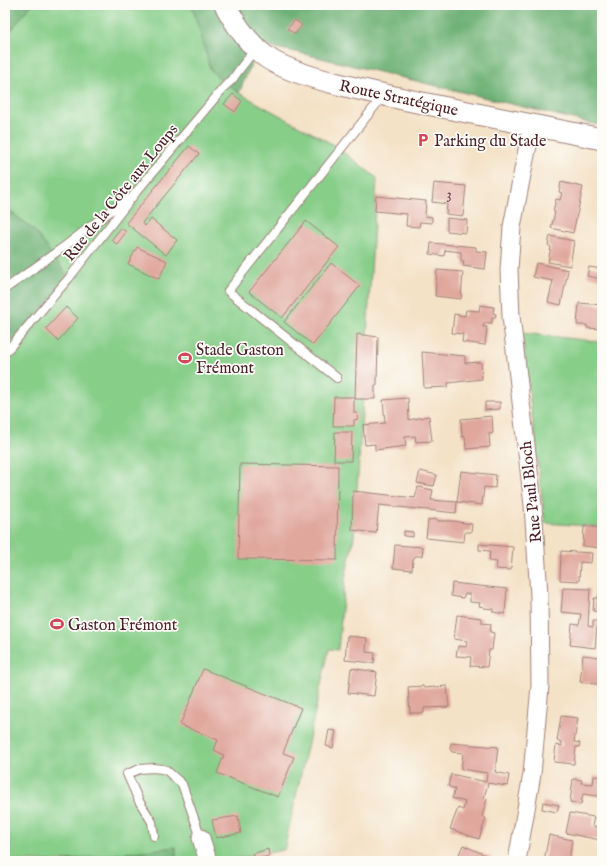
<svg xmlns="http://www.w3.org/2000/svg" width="607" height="866" font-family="'IM FELL English',serif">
<rect width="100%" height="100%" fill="#fdfcf7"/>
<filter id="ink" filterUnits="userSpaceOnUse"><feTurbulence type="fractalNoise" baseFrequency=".025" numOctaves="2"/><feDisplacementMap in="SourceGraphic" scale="8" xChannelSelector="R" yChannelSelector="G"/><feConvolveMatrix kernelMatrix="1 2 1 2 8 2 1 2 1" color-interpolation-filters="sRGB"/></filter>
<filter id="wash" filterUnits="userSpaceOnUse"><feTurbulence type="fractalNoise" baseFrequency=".012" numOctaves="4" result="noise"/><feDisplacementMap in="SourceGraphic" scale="16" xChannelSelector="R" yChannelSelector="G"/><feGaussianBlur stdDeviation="0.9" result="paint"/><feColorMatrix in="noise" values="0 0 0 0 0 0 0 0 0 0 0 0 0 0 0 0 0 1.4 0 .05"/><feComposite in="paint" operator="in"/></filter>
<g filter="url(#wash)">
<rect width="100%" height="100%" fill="#f4e2c7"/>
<path fill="#87ce89" stroke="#68765a" d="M 11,5 L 192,5 L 211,71 L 239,93 L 334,145 L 377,178 L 354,537 L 345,579 L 338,650 L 329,649 L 284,850 L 222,861 L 5,861 L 5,13 Z
M 522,333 L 602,342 L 602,527 L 545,523 Z"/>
<path fill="#6db175" stroke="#5c6850" d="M 5,5 L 31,5 L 5,38 Z
M 192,5 L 602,5 L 602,126 L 296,52 L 259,45 L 239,93 L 211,71 Z
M 5,207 L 34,230 L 69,278 L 5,349 Z
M 176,847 L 176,861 L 58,861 Z"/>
<g id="blocks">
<path fill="#e0a79d" d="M 295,20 L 302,25 L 295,34 L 287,29 Z
M 233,94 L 242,101 L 235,112 L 224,104 Z
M 189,146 L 199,154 L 142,223 L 145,226 L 151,219 L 177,240 L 166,255 L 126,223 Z
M 561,182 L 583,187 L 573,233 L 551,228 L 555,212 L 553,211 L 556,199 L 560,200 L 562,193 L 559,192 Z
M 434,183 L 466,186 L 463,216 L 446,214 L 447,204 L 432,202 Z
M 376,196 L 426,201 L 425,216 L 432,217 L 432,223 L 420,222 L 419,227 L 406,226 L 407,214 L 375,211 Z
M 447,218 L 467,220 L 466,233 L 447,231 Z
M 306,221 L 339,247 L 282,318 L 249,292 Z
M 121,228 L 126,232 L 117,244 L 111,240 Z
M 550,236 L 574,241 L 570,266 L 548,262 L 551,247 L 548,245 Z
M 431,243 L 476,247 L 476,251 L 487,252 L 485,269 L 463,266 L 464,261 L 461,261 L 461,252 L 445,250 L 444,256 L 430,254 Z
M 137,247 L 167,261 L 159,279 L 128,264 Z
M 331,263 L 360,286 L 313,345 L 284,322 Z
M 536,263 L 568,270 L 561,305 L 548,302 L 553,281 L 533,277 Z
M 589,267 L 602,269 L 601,279 L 587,276 Z
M 437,270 L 463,272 L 461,299 L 435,296 Z
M 579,303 L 602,305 L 602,329 L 587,328 L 587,325 L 577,325 Z
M 480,305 L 494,307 L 493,313 L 496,314 L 495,318 L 492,318 L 492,323 L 484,323 L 483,327 L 487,327 L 485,345 L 462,342 L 463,334 L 452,333 L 454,314 L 465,316 L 466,310 L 479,311 Z
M 66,307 L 78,318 L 58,341 L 46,329 Z
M 357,334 L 378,337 L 377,385 L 375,385 L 375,399 L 355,399 Z
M 422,352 L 465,356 L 465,363 L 481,362 L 482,379 L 448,383 L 448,387 L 424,388 Z
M 334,397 L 354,397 L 354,413 L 357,413 L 358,419 L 354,420 L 354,426 L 333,426 Z
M 408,398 L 409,420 L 429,416 L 432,441 L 416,442 L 415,436 L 405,437 L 406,446 L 375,450 L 375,444 L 365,445 L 363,425 L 385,423 L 383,400 Z
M 485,402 L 500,402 L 500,409 L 485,410 Z
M 492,416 L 493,433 L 489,434 L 490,447 L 466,449 L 465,436 L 462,437 L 461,419 Z
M 335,432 L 352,432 L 351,461 L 334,461 Z
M 240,464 L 338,466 L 337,560 L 238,559 Z
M 420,471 L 437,475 L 434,486 L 417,483 Z
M 461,471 L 496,475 L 495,488 L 484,487 L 482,505 L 457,502 Z
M 418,487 L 433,490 L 431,500 L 457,502 L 456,513 L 379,505 L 376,533 L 352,530 L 353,491 L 415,498 Z
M 437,519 L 437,521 L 453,521 L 472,524 L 471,532 L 465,532 L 464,542 L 426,538 L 428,520 Z
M 584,526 L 602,528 L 602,548 L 583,546 Z
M 404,531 L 413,532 L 413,537 L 404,536 Z
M 479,544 L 513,547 L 511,570 L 496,569 L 497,562 L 489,561 L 490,551 L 479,550 Z
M 395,545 L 423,547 L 422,556 L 416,556 L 413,559 L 412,570 L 393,568 Z
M 561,551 L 592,553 L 591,563 L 580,562 L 579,581 L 560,580 Z
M 452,583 L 507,589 L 505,614 L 493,612 L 493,609 L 484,608 L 484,607 L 479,606 L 480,603 L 470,602 L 470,594 L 465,594 L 463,598 L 451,596 Z
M 563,588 L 590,589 L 588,626 L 593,627 L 593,621 L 602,621 L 602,628 L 597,627 L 595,648 L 570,645 L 572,624 L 579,625 L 581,614 L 561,612 Z
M 599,592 L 602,592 L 602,612 L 593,611 L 594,598 L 598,598 Z
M 457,615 L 482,618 L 482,623 L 491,624 L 490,632 L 494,633 L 492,650 L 489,650 L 487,667 L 470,666 L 471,657 L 456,656 L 458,646 L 466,647 L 467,641 L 454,639 Z
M 347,636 L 367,638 L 366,652 L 375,653 L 374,663 L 345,660 Z
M 583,655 L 601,657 L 600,666 L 602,666 L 602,685 L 580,682 Z
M 351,668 L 377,672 L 374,696 L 348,693 Z
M 203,669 L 301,708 L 283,753 L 294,757 L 278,797 L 217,773 L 224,755 L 214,750 L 218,740 L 180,725 Z
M 423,686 L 424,688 L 447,686 L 449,707 L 424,708 L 424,713 L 410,713 L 408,687 Z
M 561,716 L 578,718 L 574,742 L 580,743 L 579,747 L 576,747 L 574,764 L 554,762 L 556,745 L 562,746 L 562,742 L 557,741 Z
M 329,730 L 336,731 L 333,748 L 326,746 Z
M 451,743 L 498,747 L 495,772 L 509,775 L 507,786 L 488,783 L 484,798 L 487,799 L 482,816 L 486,818 L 479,839 L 450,829 L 458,808 L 463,810 L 465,802 L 452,798 L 455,789 L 448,786 L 451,774 L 486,782 L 487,773 L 461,769 L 463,753 L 452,752 L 450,749 Z
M 594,776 L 602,777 L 602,797 L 583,794 L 581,804 L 570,802 L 573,779 L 582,780 L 581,783 L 593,784 Z
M 543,802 L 559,805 L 557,812 L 542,809 Z
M 570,813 L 594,817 L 592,826 L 602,829 L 600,840 L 566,833 Z
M 238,816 L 241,833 L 216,838 L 212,820 Z
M 549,835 L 572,840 L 569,861 L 544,861 Z
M 463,845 L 492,858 L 491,861 L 456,861 Z
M 268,849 L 269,856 L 254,860 L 252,854 Z"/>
</g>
</g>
<g filter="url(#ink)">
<use href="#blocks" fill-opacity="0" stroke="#9f8079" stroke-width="1"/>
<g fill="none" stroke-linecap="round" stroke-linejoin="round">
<g stroke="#9f8079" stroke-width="10">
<path id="service" d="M 5,289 L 69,243 L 126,199
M 5,353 L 69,278 L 137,191 L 225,86 L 232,80 L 239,70 L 256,48
M 337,378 L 228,291 L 383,96
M 154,836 L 152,822 L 139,801 L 127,774 L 140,769 L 153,768 L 162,769 L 166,770 L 182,784 L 201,838"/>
</g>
<g stroke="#9f8079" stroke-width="19">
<path id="minor" d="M 201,838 L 208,861
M 517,861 L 532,774 L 540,686 L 539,595 L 533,505 L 511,316 L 509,270 L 512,227 L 522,175 L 532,125"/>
</g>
<g stroke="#9f8079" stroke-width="23">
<path id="tertiary" d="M 225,5 C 237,27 252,50 274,62 C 293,72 314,78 334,83 C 362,90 389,96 417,102 C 479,114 540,127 602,139"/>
</g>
<use href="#service" stroke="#fff" stroke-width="8"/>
<use href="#minor" stroke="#fff" stroke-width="17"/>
<use href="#tertiary" stroke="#fff" stroke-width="21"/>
</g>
</g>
<defs>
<g id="parking-bare" transform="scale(1.08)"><path d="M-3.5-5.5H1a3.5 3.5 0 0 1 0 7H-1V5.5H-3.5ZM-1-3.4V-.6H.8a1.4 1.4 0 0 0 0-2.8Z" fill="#d1495b" stroke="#fdfcf7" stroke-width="2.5" paint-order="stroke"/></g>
<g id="stadium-bare" transform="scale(1.08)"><path d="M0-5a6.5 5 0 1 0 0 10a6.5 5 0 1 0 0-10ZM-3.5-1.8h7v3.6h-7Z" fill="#d1495b" stroke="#fdfcf7" stroke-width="2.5" paint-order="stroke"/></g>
</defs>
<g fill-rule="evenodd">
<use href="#parking-bare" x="423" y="140"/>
<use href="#stadium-bare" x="185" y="358"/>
<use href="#stadium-bare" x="57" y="624"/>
</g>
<g text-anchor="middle" stroke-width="3.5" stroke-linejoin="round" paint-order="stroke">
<g font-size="14" fill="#704148">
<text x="449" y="199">3</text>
</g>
<g font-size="16" fill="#4a1f2b" stroke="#fdfcf7">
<text transform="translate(399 97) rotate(12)" y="6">Route Stratégique</text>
<text transform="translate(120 192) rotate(-51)" y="6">Rue de la Côte aux Loups</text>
<text transform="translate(530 492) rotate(-96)" y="6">Rue Paul Bloch</text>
</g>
<g font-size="16" fill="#4a1f2b" stroke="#fdfcf7" text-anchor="start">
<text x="434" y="146">Parking du Stade</text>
<text x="196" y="355">Stade Gaston<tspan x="196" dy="18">Frémont</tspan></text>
<text x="68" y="630">Gaston Frémont</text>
</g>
</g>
<rect width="607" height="866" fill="none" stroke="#fdfcf7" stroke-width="20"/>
</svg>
